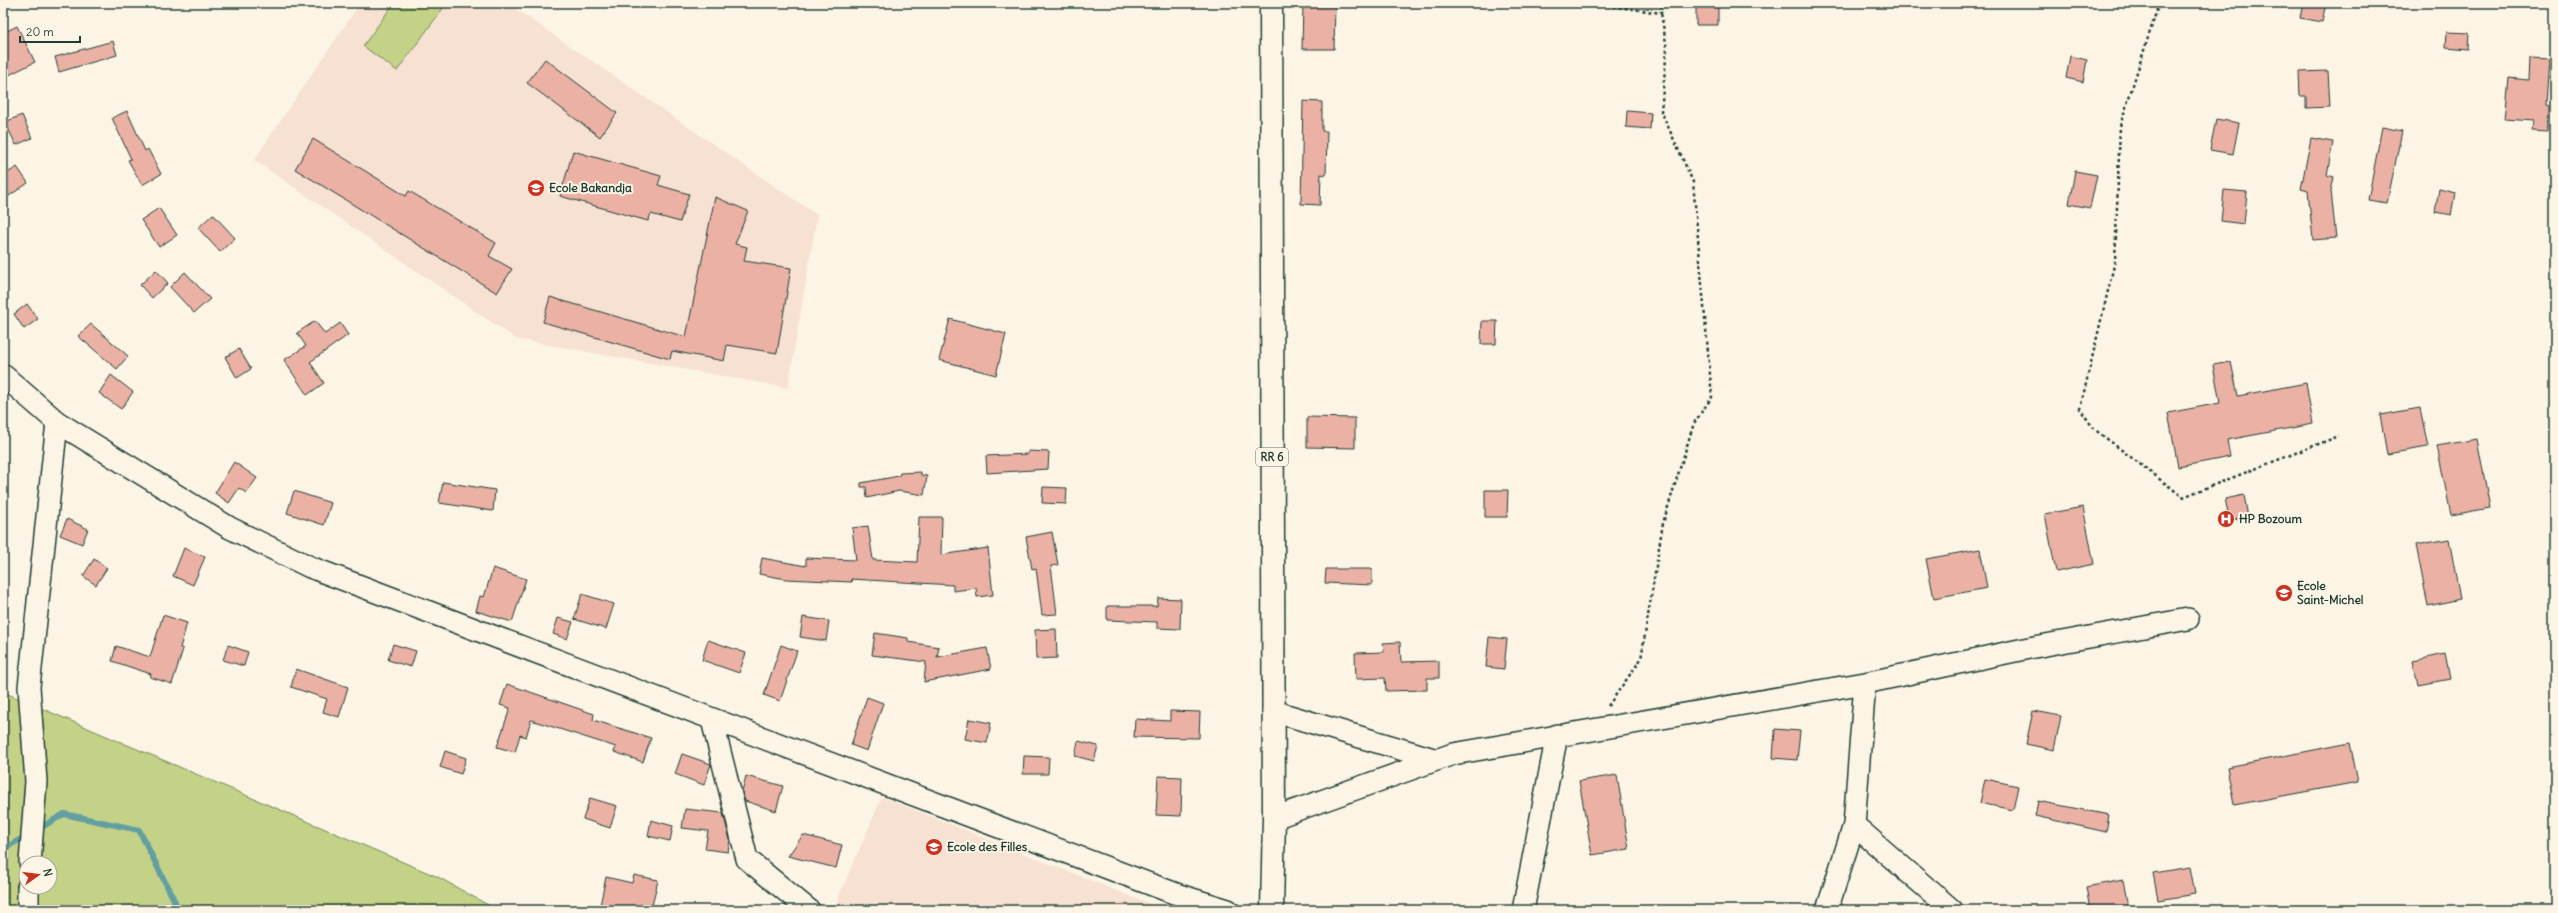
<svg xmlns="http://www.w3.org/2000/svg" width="2558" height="913" font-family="Delius,sans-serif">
<rect width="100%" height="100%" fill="#fcf5e5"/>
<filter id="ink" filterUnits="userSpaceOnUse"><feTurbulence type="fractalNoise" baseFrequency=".025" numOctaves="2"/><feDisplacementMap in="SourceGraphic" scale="8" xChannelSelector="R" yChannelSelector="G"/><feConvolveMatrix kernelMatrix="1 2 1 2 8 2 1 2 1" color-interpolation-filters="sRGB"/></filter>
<g filter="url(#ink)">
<path fill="#f7e1d2" d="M 360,3 L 507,3 L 817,215 L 788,388 L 516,339 L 254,160 Z
M 882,797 L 1165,910 L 839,910 L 839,896 Z"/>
<path fill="#c3d286" stroke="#71885d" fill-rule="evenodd" d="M 394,3 L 439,3 L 444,7 L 397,71 L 363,46 Z
M 3,692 L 438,877 L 497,910 L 3,910 ZM 26,863 L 50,863 L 50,887 L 26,887 Z"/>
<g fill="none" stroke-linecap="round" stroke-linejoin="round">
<path stroke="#629ea2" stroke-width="6" d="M 37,830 L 64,814 L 139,830 L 179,910
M 3,849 L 28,835"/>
</g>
<path fill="#ebb1a5" stroke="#1f3d34" d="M 1303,3 L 1335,3 L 1334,49 L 1302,49 Z
M 1696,3 L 1718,3 L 1718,25 L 1696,25 Z
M 2303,3 L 2326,3 L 2322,22 L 2300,18 Z
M 17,26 L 35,62 L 3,78 L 3,33 Z
M 2447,32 L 2469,33 L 2468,49 L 2446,47 Z
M 113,41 L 117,55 L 59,72 L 55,57 Z
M 2070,56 L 2087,60 L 2083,82 L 2066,78 Z
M 2529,58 L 2549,59 L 2546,105 L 2549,106 L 2548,131 L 2532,130 L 2533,121 L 2505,119 L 2509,78 L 2528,80 Z
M 545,59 L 617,113 L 600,137 L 527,83 Z
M 2328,71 L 2330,107 L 2306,108 L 2306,96 L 2300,96 L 2299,72 Z
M 1303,101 L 1322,102 L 1322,131 L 1327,131 L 1326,175 L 1321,174 L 1320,205 L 1301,204 Z
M 127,111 L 145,151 L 148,149 L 161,174 L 142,185 L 128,160 L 131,159 L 112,118 Z
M 1627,111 L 1651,113 L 1650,129 L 1626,127 Z
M 22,115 L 32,138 L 16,145 L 5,122 Z
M 2216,119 L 2239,123 L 2233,154 L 2210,150 Z
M 2382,127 L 2402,131 L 2387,203 L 2368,200 Z
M 2311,138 L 2333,142 L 2327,175 L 2334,177 L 2331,191 L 2336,238 L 2313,240 L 2308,191 L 2301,189 Z
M 313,139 L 406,196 L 409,191 L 496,243 L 489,256 L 512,269 L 497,293 L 295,169 Z
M 573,151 L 661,176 L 658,185 L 689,194 L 680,222 L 651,214 L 648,221 L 560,196 Z
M 17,167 L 28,183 L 3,200 L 3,176 Z
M 2075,171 L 2097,175 L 2090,208 L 2069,204 Z
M 2439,189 L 2455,193 L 2451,215 L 2435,212 Z
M 2224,190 L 2247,192 L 2244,224 L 2221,221 Z
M 715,197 L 748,211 L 735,244 L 747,247 L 744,261 L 791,268 L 777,353 L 727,345 L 724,361 L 672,351 L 670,359 L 543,322 L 550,297 L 686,337 Z
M 159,208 L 177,235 L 159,247 L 141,220 Z
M 213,214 L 235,238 L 220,252 L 198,228 Z
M 156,270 L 168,283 L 152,298 L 140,285 Z
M 185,272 L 210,299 L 194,313 L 170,287 Z
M 27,304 L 38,319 L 24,329 L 14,314 Z
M 950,319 L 1006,334 L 996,375 L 939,360 Z
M 315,321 L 325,334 L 340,323 L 348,335 L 310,362 L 324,383 L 307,395 L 284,360 L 306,346 L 297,333 Z
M 1482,321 L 1497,321 L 1496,344 L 1481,344 Z
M 91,324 L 128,356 L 117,369 L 78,336 Z
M 239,349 L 251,369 L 237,378 L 225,357 Z
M 2231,362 L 2238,396 L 2306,383 L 2313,424 L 2227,440 L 2230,457 L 2178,467 L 2168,413 L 2220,403 L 2213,365 Z
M 111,375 L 133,392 L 121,409 L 99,393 Z
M 2420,408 L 2428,447 L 2387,454 L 2380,415 Z
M 1307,417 L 1355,418 L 1355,448 L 1307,447 Z
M 2477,439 L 2490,508 L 2451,515 L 2437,446 Z
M 1028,451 L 1049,452 L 1048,469 L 987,473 L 986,456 L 1028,454 Z
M 234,462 L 257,478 L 246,493 L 239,488 L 229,503 L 215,493 Z
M 921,472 L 921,475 L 927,476 L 924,495 L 899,491 L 867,498 L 866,487 L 861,487 L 861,483 L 899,476 L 900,473 Z
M 443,482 L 495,490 L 493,511 L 439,503 Z
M 1043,487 L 1067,488 L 1066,504 L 1042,503 Z
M 1485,490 L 1508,490 L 1507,517 L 1485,517 Z
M 294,491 L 331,503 L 324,525 L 287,513 Z
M 2244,495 L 2248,517 L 2230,521 L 2225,499 Z
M 2083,507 L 2094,564 L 2056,572 L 2045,514 Z
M 919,517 L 942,517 L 941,555 L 988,548 L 993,595 L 977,597 L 976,588 L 953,591 L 953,585 L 851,579 L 852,582 L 786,579 L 759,574 L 762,558 L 806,566 L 806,558 L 856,560 L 852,528 L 868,526 L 873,560 L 917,562 Z
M 67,519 L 88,529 L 82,544 L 60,535 Z
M 1052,532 L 1058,565 L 1051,566 L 1057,614 L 1042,615 L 1036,568 L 1032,569 L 1026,537 Z
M 2449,539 L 2460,599 L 2428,606 L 2416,545 Z
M 184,548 L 205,557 L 193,585 L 173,576 Z
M 1980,549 L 1987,588 L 1934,598 L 1926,559 Z
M 94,559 L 107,568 L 96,585 L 83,576 Z
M 493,568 L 526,579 L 512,622 L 476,611 L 480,596 L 484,597 Z
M 1326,569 L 1372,569 L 1372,585 L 1325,583 Z
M 582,594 L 614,604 L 606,629 L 574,619 Z
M 1158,598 L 1181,599 L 1180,629 L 1157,628 L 1157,622 L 1107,620 L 1107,606 L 1157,606 Z
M 163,615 L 187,623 L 180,648 L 183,649 L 172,684 L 150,677 L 151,674 L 112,661 L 116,646 L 150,657 Z
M 803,617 L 829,621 L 826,641 L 800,637 Z
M 558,618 L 573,622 L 567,639 L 553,634 Z
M 1056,629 L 1057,658 L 1036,659 L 1035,630 Z
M 875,633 L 908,638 L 908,642 L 939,647 L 937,657 L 987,648 L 991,669 L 924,682 L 926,662 L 872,655 Z
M 1489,637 L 1507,639 L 1504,669 L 1486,667 Z
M 708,640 L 746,653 L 739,673 L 702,660 Z
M 1400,642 L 1401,662 L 1439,661 L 1439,678 L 1427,678 L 1427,690 L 1386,691 L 1385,678 L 1356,679 L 1355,653 L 1384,652 L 1383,643 Z
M 393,644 L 416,651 L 411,667 L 388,660 Z
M 228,645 L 248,652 L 244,666 L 223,660 Z
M 781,645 L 797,651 L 780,701 L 764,695 Z
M 2445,654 L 2450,679 L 2418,685 L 2413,661 Z
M 296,669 L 348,687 L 339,717 L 323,712 L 327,699 L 291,687 Z
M 507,684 L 594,714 L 593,720 L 651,738 L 643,762 L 614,752 L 616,747 L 531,720 L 526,737 L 520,735 L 515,752 L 497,747 L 510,708 L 500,705 Z
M 867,697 L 883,703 L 867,751 L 851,745 Z
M 1170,711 L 1200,712 L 1199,738 L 1134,737 L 1135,719 L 1170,721 Z
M 2033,711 L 2061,716 L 2054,750 L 2026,744 Z
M 969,719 L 991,723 L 987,743 L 965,739 Z
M 1775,729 L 1800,731 L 1797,760 L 1773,758 Z
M 1078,741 L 1098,746 L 1094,761 L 1075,756 Z
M 2350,743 L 2358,782 L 2234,805 L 2227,767 Z
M 445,751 L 466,758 L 461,774 L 440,767 Z
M 682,754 L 711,764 L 704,785 L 675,774 Z
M 1024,756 L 1049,757 L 1048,774 L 1023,774 Z
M 1617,775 L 1629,849 L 1592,855 L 1579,781 Z
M 746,776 L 783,786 L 776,811 L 745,801 L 742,791 Z
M 1158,776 L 1182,777 L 1181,816 L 1156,815 Z
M 1985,779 L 2018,786 L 2013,810 L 1980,803 Z
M 590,798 L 617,806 L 610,828 L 583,819 Z
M 2038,801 L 2109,815 L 2106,832 L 2035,816 Z
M 685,809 L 723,813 L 730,840 L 728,852 L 705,849 L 708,831 L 682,828 Z
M 651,820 L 673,826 L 670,841 L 648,836 Z
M 803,835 L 842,845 L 836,868 L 788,856 Z
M 2190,867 L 2195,894 L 2158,900 L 2153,873 Z
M 634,875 L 658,880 L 651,910 L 599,910 L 606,877 L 632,883 Z
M 2123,880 L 2128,907 L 2090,910 L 2086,887 Z"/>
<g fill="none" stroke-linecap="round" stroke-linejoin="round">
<g stroke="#1f3d34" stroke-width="24">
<path id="minor" d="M 3,375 L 57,422 L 230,528 L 310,567 L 1179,895 L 1228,910
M 1273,711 L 1437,760
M 712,720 L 747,859 L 809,910
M 1274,818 L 1453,754 L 1865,683 L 2029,648 L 2188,619
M 1854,825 L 1952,910
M 30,863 L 36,781 L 29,687 L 57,422
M 28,910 L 28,887
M 1523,910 L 1557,735
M 1827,910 L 1854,825 L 1865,683"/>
</g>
<g stroke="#1f3d34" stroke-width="25">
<path id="primary" d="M 1271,3 L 1274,818 L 1272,910"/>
</g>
<path stroke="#1f3d34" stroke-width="2.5" stroke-dasharray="3 3" stroke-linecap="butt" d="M 1589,3 L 1661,13 L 1661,3
M 2159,3 L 2120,126 L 2115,261 L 2080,409 L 2094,429 L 2183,497 L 2339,436
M 1608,706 L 1641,659 L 1663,523 L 1694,423 L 1712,397 L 1693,182 L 1661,111 L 1667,49 L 1661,13"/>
<use href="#minor" stroke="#fcf5e5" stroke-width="21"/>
<use href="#primary" stroke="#fcf5e5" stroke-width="22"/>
</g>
</g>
<defs>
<g id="school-disc" transform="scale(0.9)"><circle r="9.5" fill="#c8321e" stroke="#fcf5e5"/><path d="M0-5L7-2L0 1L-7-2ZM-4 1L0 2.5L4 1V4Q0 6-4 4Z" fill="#fff"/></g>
<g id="hospital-disc" transform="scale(0.9)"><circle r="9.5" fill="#c8321e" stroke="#fcf5e5"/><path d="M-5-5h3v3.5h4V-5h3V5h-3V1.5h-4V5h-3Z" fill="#fff"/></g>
</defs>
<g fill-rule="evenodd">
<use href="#school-disc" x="536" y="188"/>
<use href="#hospital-disc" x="2226" y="519"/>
<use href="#school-disc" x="2284" y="593"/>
<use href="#school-disc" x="934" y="847"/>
</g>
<g text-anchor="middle" stroke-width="4" stroke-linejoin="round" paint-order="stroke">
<rect fill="#fcf5e5" stroke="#617469" stroke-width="1" x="1256" y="448" width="32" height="18" rx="3"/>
<g font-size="11" font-weight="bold" fill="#1f3d34">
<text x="1272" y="461">RR 6</text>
</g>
<g font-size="12" font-weight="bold" fill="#1f3d34" stroke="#fcf5e5" text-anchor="start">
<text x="549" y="192">Ecole Bakandja</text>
<text x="2239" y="523">HP Bozoum</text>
<text x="2297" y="590">Ecole<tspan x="2297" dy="14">Saint-Michel</tspan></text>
<text x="947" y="851">Ecole des Filles</text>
</g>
</g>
<rect width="2558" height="913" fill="none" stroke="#fcf5e5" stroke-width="16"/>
<rect x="8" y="8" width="2542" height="897" fill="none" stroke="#1f3d34" stroke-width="1.5" filter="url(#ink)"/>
<g transform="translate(38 875) rotate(76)"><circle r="19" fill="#fcf5e5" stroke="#a4ab9e"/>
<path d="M0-3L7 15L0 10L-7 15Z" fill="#c8321e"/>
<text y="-6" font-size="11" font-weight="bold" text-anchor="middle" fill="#1f3d34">N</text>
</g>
<path d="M20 36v6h60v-6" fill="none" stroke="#1f3d34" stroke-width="2"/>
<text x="26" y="36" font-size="12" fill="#1f3d34" stroke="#fcf5e5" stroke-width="3" paint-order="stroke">20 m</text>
</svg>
